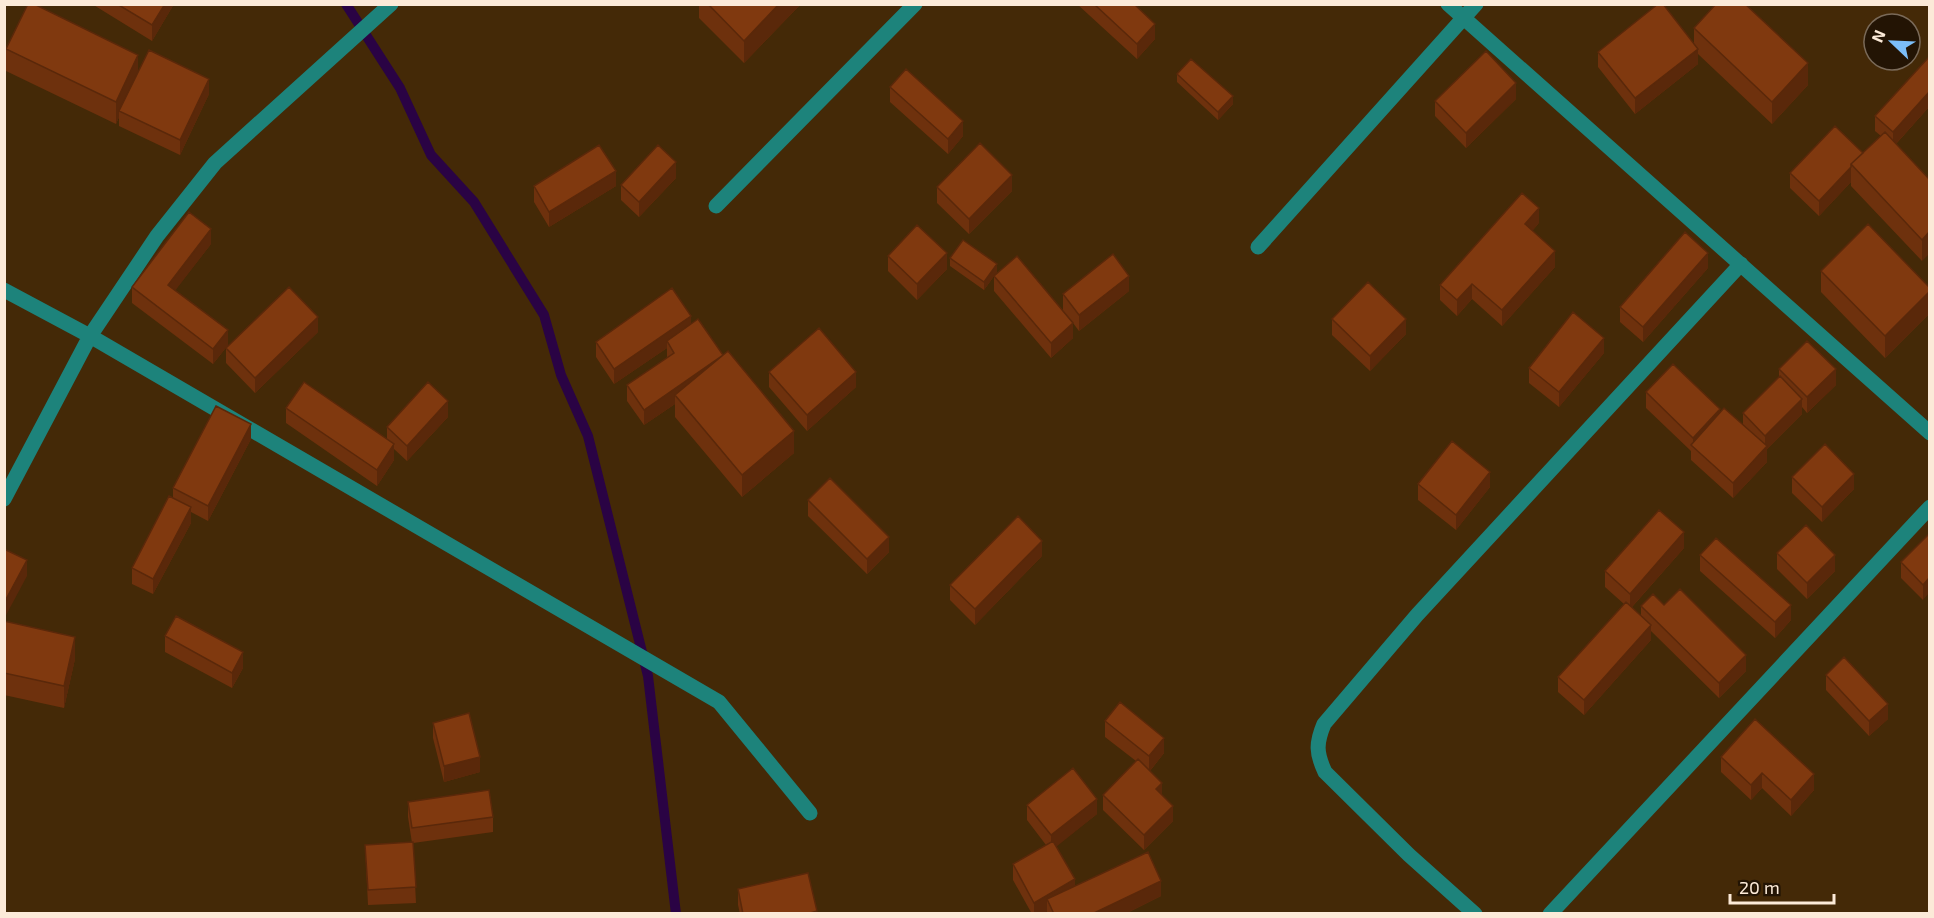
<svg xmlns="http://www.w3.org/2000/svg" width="1934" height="918" font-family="'Exo 2',sans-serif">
<rect width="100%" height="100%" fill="#442907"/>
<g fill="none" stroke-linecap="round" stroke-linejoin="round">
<path stroke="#2a0344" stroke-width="10" d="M 346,4 L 400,88 L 431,155 L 474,202 L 544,315 L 561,375 L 588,436 L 648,676 L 676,914"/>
<path stroke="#1d837b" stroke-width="15" d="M 1448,4 L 1930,433
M 716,206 L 915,4
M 1258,247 L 1476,4
M 4,290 L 90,336 L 719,702 L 810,813
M 4,499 L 90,336 L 157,236 L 215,163 L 391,4
M 1475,914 L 1409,855 L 1325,772 C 1316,753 1316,743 1324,724 L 1417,615 L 1741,264
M 1550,914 L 1930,507"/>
</g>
<path fill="#6e310d" d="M 92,4 L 174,4 L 152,41 Z
M 699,4 L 801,4 L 744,63 L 699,18 Z
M 1077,4 L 1134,4 L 1155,39 L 1137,59 Z
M 1694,28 L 1808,85 L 1772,124 L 1698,54 L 1698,64 L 1635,114 L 1598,67 L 1598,52 L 1694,44 Z
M 6,49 L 138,72 L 209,94 L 180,155 L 119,126 L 119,117 L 116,124 L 6,71 Z
M 1929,57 L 1929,107 L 1896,144 L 1929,179 L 1922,261 L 1851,186 L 1851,182 L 1819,216 L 1790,188 L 1790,173 L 1863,153 L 1881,136 L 1875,131 L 1875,116 Z
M 1177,74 L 1233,104 L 1218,120 L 1177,82 Z
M 890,87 L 963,136 L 948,154 L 890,102 Z
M 1516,99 L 1466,148 L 1435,116 L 1435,101 Z
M 676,178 L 639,217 L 621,200 L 621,185 Z
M 534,186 L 616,186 L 549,227 L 534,202 Z
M 937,187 L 1012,191 L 969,234 L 937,203 Z
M 1539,223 L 1532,231 L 1555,267 L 1502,326 L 1472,299 L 1457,316 L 1440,300 L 1440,285 Z
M 211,244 L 175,290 L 228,345 L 213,364 L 132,303 L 132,287 Z
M 888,256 L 947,269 L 917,300 L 888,271 Z
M 950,258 L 997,272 L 984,290 L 950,266 Z
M 1708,268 L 1643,342 L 1620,322 L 1620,307 Z
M 1821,271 L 1929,287 L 1929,314 L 1885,358 L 1821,292 Z
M 994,276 L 1063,310 L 1063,294 L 1129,291 L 1079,331 L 1073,323 L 1073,338 L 1051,358 L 994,291 Z
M 1332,319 L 1406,334 L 1370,371 L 1332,335 Z
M 691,324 L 723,355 L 794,453 L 742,497 L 675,417 L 675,404 L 644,425 L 627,401 L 627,385 L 667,358 L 667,348 L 614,384 L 596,357 L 596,342 Z
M 318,332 L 255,393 L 226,363 L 226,348 Z
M 1604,353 L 1559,407 L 1529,383 L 1529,368 Z
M 1779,369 L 1836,385 L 1807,413 L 1802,407 L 1802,414 L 1767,449 L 1767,462 L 1733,498 L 1691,460 L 1691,451 L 1646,408 L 1646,392 L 1720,412 L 1743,425 L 1743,413 L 1779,377 Z
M 769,372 L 856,387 L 807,431 L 769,387 Z
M 286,408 L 387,439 L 387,427 L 448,417 L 407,461 L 394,449 L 394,460 L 377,486 L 286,423 Z
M 251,439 L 208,521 L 191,512 L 191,523 L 153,594 L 132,584 L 132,568 L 173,498 L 173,488 Z
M 1792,477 L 1854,489 L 1822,522 L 1792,493 Z
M 1418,484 L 1490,487 L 1456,530 L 1418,500 Z
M 808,500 L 889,552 L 867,574 L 808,516 Z
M 1929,534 L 1923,600 L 1901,578 L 1901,562 Z
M 1684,548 L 1632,607 L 1641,616 L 1641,606 L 1664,605 L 1746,671 L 1719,698 L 1651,631 L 1651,640 L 1584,715 L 1558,692 L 1558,677 L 1624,604 L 1605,587 L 1605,571 Z
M 1777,553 L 1835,571 L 1807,599 L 1777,569 Z
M 1700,555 L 1791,620 L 1775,638 L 1700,571 Z
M 1042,556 L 975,625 L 950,600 L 950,585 Z
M 4,621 L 75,659 L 64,708 L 4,695 Z
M 165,636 L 243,668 L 232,688 L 165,652 Z
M 1826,675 L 1888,719 L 1869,736 L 1826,690 Z
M 1105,721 L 1164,753 L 1150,771 L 1173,821 L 1144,850 L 1103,810 L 1103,795 L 1136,761 L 1105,737 Z
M 433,723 L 480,772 L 444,782 L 433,738 Z
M 1721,757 L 1814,790 L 1791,816 L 1762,788 L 1751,800 L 1721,772 Z
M 408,802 L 493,817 L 493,832 L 413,843 L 416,903 L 368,905 L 365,845 L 412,843 L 408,817 Z
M 1027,805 L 1097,814 L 1056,846 L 1075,886 L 1161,896 L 1125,914 L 1047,914 L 1047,911 L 1043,914 L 1032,914 L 1013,880 L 1013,864 L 1046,845 L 1027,820 Z
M 738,889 L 817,914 L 740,914 L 738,905 Z"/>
<path fill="#5a280a" d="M 165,4 L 174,4 L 152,41 L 152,25 Z
M 779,4 L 801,4 L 744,63 L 744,41 Z
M 1155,24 L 1155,39 L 1137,59 L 1137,44 Z
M 1698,49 L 1698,64 L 1635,114 L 1635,98 Z
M 138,55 L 138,77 L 119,111 L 119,117 L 116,124 L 116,102 Z
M 1808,63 L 1808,85 L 1772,124 L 1772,102 Z
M 209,79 L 209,94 L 180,155 L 180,140 Z
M 1516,83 L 1516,99 L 1466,148 L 1466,133 Z
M 1929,92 L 1929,107 L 1893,147 L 1893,132 Z
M 1233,96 L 1233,104 L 1218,120 L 1218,112 Z
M 963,121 L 963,136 L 948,154 L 948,139 Z
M 676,162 L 676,178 L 639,217 L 639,202 Z
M 1851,167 L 1851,182 L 1819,216 L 1819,201 Z
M 616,171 L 616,186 L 549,227 L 549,212 Z
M 1012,175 L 1012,191 L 969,234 L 969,219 Z
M 1539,208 L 1539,223 L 1525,239 L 1525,224 Z
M 211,229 L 211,244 L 168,300 L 168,285 Z
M 1929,232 L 1929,254 L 1922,261 L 1922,240 Z
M 1555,251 L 1555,267 L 1502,326 L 1502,310 Z
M 947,253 L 947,269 L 917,300 L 917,284 Z
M 1708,253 L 1708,268 L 1643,342 L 1643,327 Z
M 997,264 L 997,272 L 984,290 L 984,282 Z
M 1129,276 L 1129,291 L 1079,331 L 1079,315 Z
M 1472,284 L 1472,299 L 1457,316 L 1457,300 Z
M 1929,292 L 1929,314 L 1885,358 L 1885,336 Z
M 691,316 L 691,331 L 667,341 L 667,348 L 614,384 L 614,369 Z
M 318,317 L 318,332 L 255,393 L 255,378 Z
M 1406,319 L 1406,334 L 1370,371 L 1370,356 Z
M 1073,323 L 1073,338 L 1051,358 L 1051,343 Z
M 228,330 L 228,345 L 213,364 L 213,349 Z
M 1604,338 L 1604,353 L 1559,407 L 1559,392 Z
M 723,355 L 675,395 L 675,404 L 644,425 L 644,410 Z
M 1836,369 L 1836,385 L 1807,413 L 1807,397 Z
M 856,372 L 856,387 L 807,431 L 807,415 Z
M 1802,399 L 1802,414 L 1767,449 L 1767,462 L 1733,498 L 1733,483 L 1765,448 L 1765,436 Z
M 448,401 L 448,417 L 407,461 L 407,446 Z
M 1720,409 L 1720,424 L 1693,447 L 1693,438 Z
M 251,424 L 251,439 L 208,521 L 208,506 Z
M 794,431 L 794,453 L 742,497 L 742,475 Z
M 394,444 L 394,460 L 377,486 L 377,470 Z
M 1490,472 L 1490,487 L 1456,530 L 1456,515 Z
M 1854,474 L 1854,489 L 1822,522 L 1822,507 Z
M 191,507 L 191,523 L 153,594 L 153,579 Z
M 1684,532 L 1684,548 L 1630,609 L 1630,594 Z
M 889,537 L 889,552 L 867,574 L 867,559 Z
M 1042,541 L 1042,556 L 975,625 L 975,609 Z
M 1835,555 L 1835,571 L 1807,599 L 1807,583 Z
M 27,560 L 27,576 L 4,619 L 4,603 Z
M 1929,578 L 1929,593 L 1923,600 L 1923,585 Z
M 1791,605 L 1791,620 L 1775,638 L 1775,622 Z
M 1651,625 L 1651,640 L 1584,715 L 1584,700 Z
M 75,637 L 75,659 L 64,708 L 64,686 Z
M 243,652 L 243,668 L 232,688 L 232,673 Z
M 1746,655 L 1746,671 L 1719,698 L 1719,683 Z
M 1888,704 L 1888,719 L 1869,736 L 1869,721 Z
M 1164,738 L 1164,753 L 1149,772 L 1149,756 Z
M 480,757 L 480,772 L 444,782 L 444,766 Z
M 1762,773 L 1762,788 L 1751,800 L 1751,785 Z
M 1814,774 L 1814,790 L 1791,816 L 1791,800 Z
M 1162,783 L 1162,798 L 1156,789 Z
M 1097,799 L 1097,814 L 1051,851 L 1051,835 Z
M 1173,806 L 1173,821 L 1144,850 L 1144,835 Z
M 1075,879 L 1075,894 L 1047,899 L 1047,911 L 1043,914 L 1034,914 L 1034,903 Z
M 1161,881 L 1161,896 L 1125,914 L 1092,914 Z"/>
<path fill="#80390f" stroke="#5a280a" stroke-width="1.5" d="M 28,4 L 34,4 L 138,55 L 116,102 L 6,49 Z
M 117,4 L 165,4 L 152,25 Z
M 708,4 L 779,4 L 744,41 Z
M 1094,4 L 1134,4 L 1155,24 L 1137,44 Z
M 1658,4 L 1663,4 L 1698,49 L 1635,98 L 1598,52 Z
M 1716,4 L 1745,4 L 1808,63 L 1772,102 L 1694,28 Z
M 149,50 L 209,79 L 180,140 L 119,111 Z
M 1486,51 L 1516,83 L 1466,133 L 1435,101 Z
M 1929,57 L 1929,92 L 1893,132 L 1875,116 Z
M 1191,59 L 1233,96 L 1218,112 L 1177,74 Z
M 906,69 L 963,121 L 948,139 L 890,87 Z
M 1835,126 L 1863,153 L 1851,164 L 1851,167 L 1819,201 L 1790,173 Z
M 1885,132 L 1929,179 L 1929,232 L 1922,240 L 1851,164 Z
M 980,143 L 1012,175 L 969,219 L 937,187 Z
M 599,145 L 616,171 L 549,212 L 534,186 Z
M 658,145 L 676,162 L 639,202 L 621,185 Z
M 1522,193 L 1539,208 L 1525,224 L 1555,251 L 1502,310 L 1472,284 L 1457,300 L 1440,285 Z
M 189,212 L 211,229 L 168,285 L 228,330 L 213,349 L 132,287 Z
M 1868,224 L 1929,287 L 1929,292 L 1885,336 L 1821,271 Z
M 917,225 L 947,253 L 917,284 L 888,256 Z
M 1685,232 L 1708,253 L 1643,327 L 1620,307 Z
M 963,240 L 997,264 L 984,282 L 950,258 Z
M 1113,254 L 1129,276 L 1079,315 L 1063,294 Z
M 1017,256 L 1073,323 L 1051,343 L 994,276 Z
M 1368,282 L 1406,319 L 1370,356 L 1332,319 Z
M 289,287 L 318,317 L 255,378 L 226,348 Z
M 672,288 L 691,316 L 614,369 L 596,342 Z
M 1573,312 L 1604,338 L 1559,392 L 1529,368 Z
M 698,319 L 723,355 L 644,410 L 627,385 L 674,353 L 667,341 Z
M 819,328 L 856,372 L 807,415 L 769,372 Z
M 1807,341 L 1836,369 L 1807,397 L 1779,369 Z
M 728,351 L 794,431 L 742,475 L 675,395 Z
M 1673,364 L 1720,409 L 1693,438 L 1646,392 Z
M 1780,376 L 1802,399 L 1765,436 L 1743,413 Z
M 304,382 L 394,444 L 377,470 L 286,408 Z
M 428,382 L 448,401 L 407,446 L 387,427 Z
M 216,406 L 251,424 L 208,506 L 173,488 Z
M 1724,408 L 1767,446 L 1733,483 L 1691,445 Z
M 1452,441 L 1490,472 L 1456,515 L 1418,484 Z
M 1825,444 L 1854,474 L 1822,507 L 1792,477 Z
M 830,478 L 889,537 L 867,559 L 808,500 Z
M 169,496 L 191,507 L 153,579 L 132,568 Z
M 1659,510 L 1684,532 L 1630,594 L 1605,571 Z
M 1018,516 L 1042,541 L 975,609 L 950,585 Z
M 1806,525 L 1835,555 L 1807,583 L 1777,553 Z
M 1929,534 L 1929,578 L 1923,585 L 1901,562 Z
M 1716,538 L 1791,605 L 1775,622 L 1700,555 Z
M 4,549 L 27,560 L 4,603 Z
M 1680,589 L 1746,655 L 1719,683 L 1641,606 L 1653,594 L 1664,605 Z
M 1626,602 L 1651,625 L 1584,700 L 1558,677 Z
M 176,616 L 243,652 L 232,673 L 165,636 Z
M 4,621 L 75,637 L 64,686 L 4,673 Z
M 1844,657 L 1888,704 L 1869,721 L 1826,675 Z
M 1120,702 L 1164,738 L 1149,756 L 1105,721 Z
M 469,713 L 480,757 L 444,766 L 433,723 Z
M 1755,719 L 1814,774 L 1791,800 L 1762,773 L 1751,785 L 1721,757 Z
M 1138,759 L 1162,783 L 1156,789 L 1173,806 L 1144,835 L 1103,795 Z
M 1073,768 L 1097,799 L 1051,835 L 1027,805 Z
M 489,790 L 493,817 L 412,828 L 408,802 Z
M 1053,841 L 1075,879 L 1034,903 L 1013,864 Z
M 413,842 L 416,887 L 368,890 L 365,845 Z
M 1148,852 L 1161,881 L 1092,914 L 1054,914 L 1047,899 Z
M 808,873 L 817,911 L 807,914 L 743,914 L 738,889 Z"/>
<rect width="1934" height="918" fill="none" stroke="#fcead8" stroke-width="12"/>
<g transform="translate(1892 42) rotate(293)"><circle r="28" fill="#231404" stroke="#7a6a59" stroke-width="1.5"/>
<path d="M0-4.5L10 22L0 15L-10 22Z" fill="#7cbef9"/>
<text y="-9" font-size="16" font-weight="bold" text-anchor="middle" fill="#fcead8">N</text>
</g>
<path d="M1730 894v9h104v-9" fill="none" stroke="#fcead8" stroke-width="3"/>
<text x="1739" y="894" font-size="18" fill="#fcead8" stroke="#231404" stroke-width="4.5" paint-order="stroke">20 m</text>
</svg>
